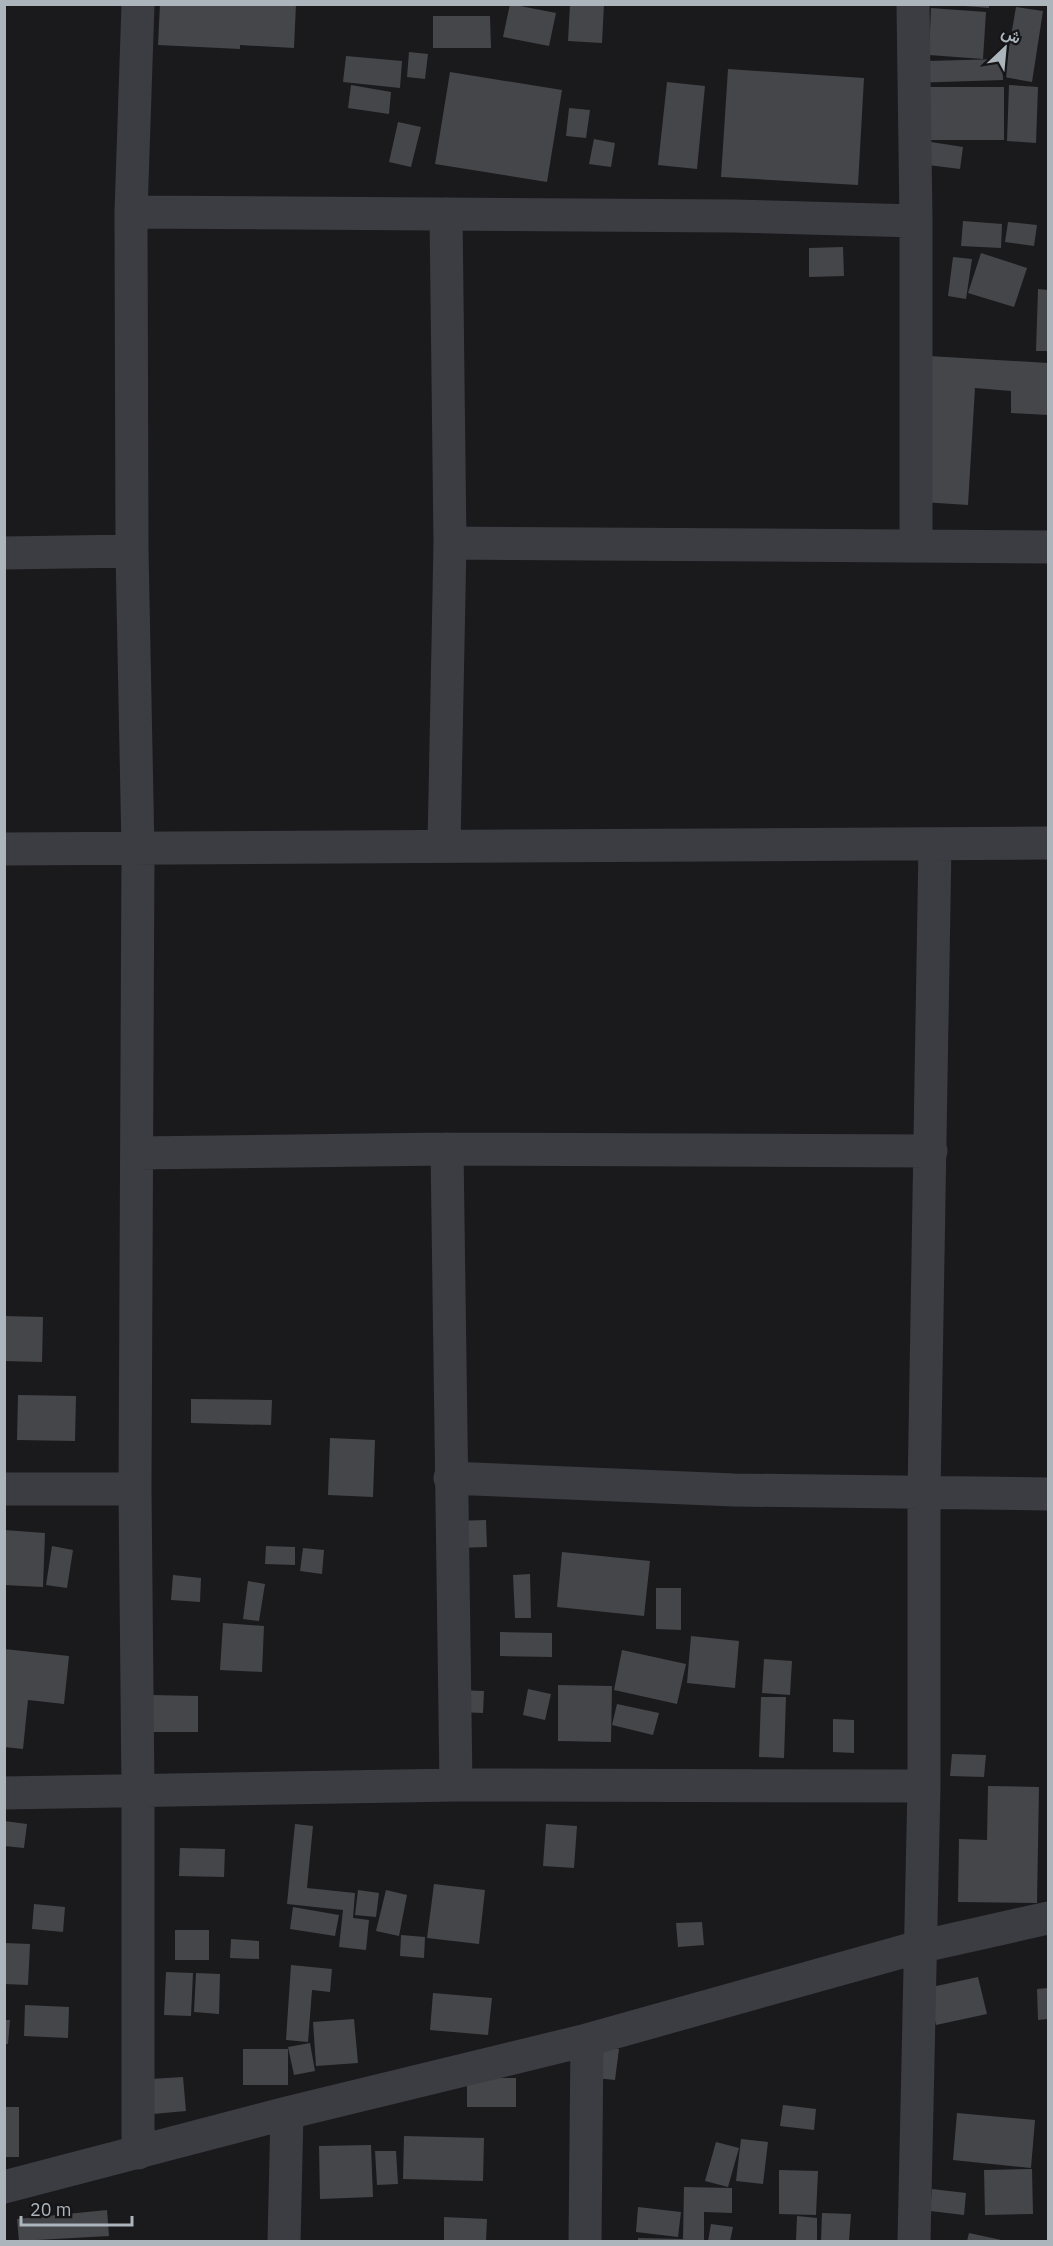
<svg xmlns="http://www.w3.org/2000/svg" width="1053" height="2246" font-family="'IBM Plex Sans',Vazirmatn,sans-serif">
<rect width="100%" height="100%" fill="#1a1a1d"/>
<path fill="#44464a" d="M 160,4 L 296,4 L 294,48 L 240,45 L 240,49 L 158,45 Z
M 510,4 L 556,13 L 549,46 L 503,37 Z
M 570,4 L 604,4 L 602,43 L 568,41 Z
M 965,4 L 989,4 L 989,8 L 965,6 Z
M 1016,7 L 1043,11 L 1032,82 L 1004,77 Z
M 931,8 L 986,12 L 983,59 L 929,55 Z
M 433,16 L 490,16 L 491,48 L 433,48 Z
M 409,52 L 428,54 L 425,79 L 407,77 Z
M 346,56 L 402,61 L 400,88 L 343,82 Z
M 1002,59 L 1003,80 L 910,83 L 926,61 Z
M 728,69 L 864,78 L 858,185 L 721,177 Z
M 450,72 L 562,90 L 547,182 L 435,164 Z
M 667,82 L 705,86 L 697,169 L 658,165 Z
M 351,85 L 391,92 L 389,114 L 348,108 Z
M 1009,85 L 1038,87 L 1036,143 L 1007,141 Z
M 926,87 L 1004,87 L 1004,140 L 926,140 Z
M 569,108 L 590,110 L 586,138 L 566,136 Z
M 398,122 L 421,127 L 411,167 L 389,162 Z
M 594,139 L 615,143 L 611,167 L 589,164 Z
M 931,142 L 963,147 L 960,169 L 928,165 Z
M 963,221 L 1002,224 L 1001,248 L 961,246 Z
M 1008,222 L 1037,225 L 1034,246 L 1005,242 Z
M 843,247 L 844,276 L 809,277 L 809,248 Z
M 981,253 L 1027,268 L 1014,307 L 968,293 Z
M 953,257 L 972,259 L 966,299 L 948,296 Z
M 1038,289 L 1048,290 L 1048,351 L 1036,351 Z
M 929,356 L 1048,363 L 1048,415 L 1011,413 L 1011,391 L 975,388 L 968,505 L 922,502 Z
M 4,1316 L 43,1317 L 42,1362 L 4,1361 Z
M 18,1395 L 76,1396 L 75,1441 L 17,1440 Z
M 191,1399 L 272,1400 L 271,1425 L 191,1423 Z
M 330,1438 L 375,1440 L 373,1497 L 328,1495 Z
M 486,1520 L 487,1547 L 456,1548 L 455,1521 Z
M 4,1530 L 45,1533 L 43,1587 L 4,1585 Z
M 52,1546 L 73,1550 L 67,1588 L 46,1585 Z
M 266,1546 L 295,1547 L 295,1565 L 265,1564 Z
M 303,1548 L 324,1550 L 322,1574 L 300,1571 Z
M 562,1552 L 650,1561 L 644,1616 L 557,1607 Z
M 530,1574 L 531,1618 L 515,1618 L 513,1575 Z
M 173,1575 L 201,1578 L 200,1602 L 171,1600 Z
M 248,1581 L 265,1584 L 259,1621 L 243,1619 Z
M 656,1588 L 681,1588 L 681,1630 L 656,1629 Z
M 223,1623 L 264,1626 L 262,1672 L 220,1670 Z
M 500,1632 L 552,1633 L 552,1657 L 500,1656 Z
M 691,1636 L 739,1641 L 735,1688 L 687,1683 Z
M 4,1649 L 69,1656 L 64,1704 L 28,1700 L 23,1749 L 4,1747 Z
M 622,1650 L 686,1664 L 677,1704 L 614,1690 Z
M 764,1659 L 792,1661 L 790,1695 L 762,1693 Z
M 558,1685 L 612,1686 L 611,1742 L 558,1741 Z
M 528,1689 L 551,1694 L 545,1720 L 523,1715 Z
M 457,1690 L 484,1691 L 483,1713 L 457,1712 Z
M 152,1695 L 198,1696 L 198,1732 L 151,1732 Z
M 761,1697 L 786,1697 L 784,1758 L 759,1757 Z
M 617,1704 L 659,1713 L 653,1735 L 612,1725 Z
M 833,1719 L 854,1720 L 854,1753 L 833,1752 Z
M 952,1754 L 986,1755 L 984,1777 L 950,1776 Z
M 988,1786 L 1039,1787 L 1037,1903 L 958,1902 L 959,1839 L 987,1840 Z
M 4,1821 L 27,1824 L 24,1848 L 4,1846 Z
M 295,1824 L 313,1826 L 307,1888 L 355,1893 L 353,1918 L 369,1920 L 366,1950 L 339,1947 L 343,1910 L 287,1904 Z
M 546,1824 L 577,1826 L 574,1868 L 543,1866 Z
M 180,1848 L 225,1849 L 224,1877 L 179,1876 Z
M 434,1884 L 485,1890 L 479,1944 L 427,1938 Z
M 358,1890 L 379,1893 L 376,1917 L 355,1915 Z
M 386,1890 L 407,1895 L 399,1936 L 376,1931 Z
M 34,1904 L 65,1907 L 63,1932 L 32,1929 Z
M 293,1907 L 339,1915 L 335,1936 L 290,1929 Z
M 702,1922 L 704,1945 L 678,1947 L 676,1923 Z
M 175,1930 L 209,1930 L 209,1960 L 175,1960 Z
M 401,1935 L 425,1937 L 424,1958 L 400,1956 Z
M 231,1939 L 259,1941 L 259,1959 L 230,1958 Z
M 4,1943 L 30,1944 L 28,1985 L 4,1984 Z
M 291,1965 L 332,1969 L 330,1992 L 312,1990 L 308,2042 L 286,2040 Z
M 166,1972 L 193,1973 L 191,2016 L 164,2015 Z
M 196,1973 L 220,1974 L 219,2014 L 194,2012 Z
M 978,1977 L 987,2014 L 936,2025 L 927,1988 Z
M 1048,1988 L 1048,2019 L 1038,2020 L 1037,1989 Z
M 433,1993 L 492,1998 L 488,2035 L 430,2030 Z
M 25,2005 L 69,2007 L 68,2038 L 24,2036 Z
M 354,2019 L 358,2063 L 316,2066 L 313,2022 Z
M 4,2020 L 10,2020 L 8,2044 L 4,2044 Z
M 310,2043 L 315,2071 L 294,2075 L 288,2047 Z
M 590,2046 L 619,2049 L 615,2080 L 586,2077 Z
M 243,2049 L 288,2049 L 288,2085 L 243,2085 Z
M 183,2077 L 186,2111 L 153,2114 L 150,2079 Z
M 467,2078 L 516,2078 L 516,2107 L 467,2107 Z
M 783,2105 L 816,2109 L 814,2130 L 780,2126 Z
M 4,2107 L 19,2107 L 19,2157 L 4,2157 Z
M 957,2113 L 1035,2120 L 1031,2168 L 953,2160 Z
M 404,2136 L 484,2138 L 483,2181 L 403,2179 Z
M 741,2139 L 768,2142 L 763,2184 L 736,2181 Z
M 716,2142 L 739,2148 L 728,2187 L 705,2181 Z
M 371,2145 L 373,2197 L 320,2199 L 319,2146 Z
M 375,2151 L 396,2151 L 398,2184 L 377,2185 Z
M 1032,2169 L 1033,2214 L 985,2215 L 984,2170 Z
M 779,2170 L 818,2171 L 816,2215 L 779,2214 Z
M 684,2187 L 732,2188 L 732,2213 L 704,2212 L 704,2241 L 638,2241 L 638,2238 L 683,2239 Z
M 932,2189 L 966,2193 L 964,2215 L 930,2211 Z
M 638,2207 L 681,2212 L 678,2237 L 636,2232 Z
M 107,2210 L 109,2236 L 19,2241 L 17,2219 Z
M 822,2213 L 851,2214 L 849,2241 L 821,2241 Z
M 797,2216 L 817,2218 L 817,2241 L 796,2241 Z
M 444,2217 L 487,2219 L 486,2241 L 444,2241 Z
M 711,2224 L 733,2227 L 730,2241 L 708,2241 Z
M 969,2233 L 1006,2241 L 967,2241 Z"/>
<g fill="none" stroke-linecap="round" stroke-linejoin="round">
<path stroke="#3b3d42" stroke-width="33" d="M 913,4 L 916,221 L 916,546
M 131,212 L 732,216 L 916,221
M 450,543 L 1048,547
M 4,553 L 132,551
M 444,845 L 450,543 L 446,214
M 4,849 L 1048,843
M 447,1149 L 456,1785
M 137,1153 L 447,1149 L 931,1151
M 450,1478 L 734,1490 L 1048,1494
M 4,1489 L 135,1489
M 4,1793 L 456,1785 L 924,1786
M 138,2153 L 138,1791 L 135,1489 L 138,850 L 132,551 L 131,212 L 138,4
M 4,2187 L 287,2113 L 587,2040 L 919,1947 L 1048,1918
M 284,2242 L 287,2113
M 585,2242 L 587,2040
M 914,2242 L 924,1786 L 924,1493 L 935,844"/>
</g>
<rect width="1053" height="2246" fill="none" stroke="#acb4bc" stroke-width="12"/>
<g transform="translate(1005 48) rotate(26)" stroke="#151518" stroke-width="4.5" paint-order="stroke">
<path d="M0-4.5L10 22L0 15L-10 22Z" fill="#acb4bc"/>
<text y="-9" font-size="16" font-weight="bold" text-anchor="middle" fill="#acb4bc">ش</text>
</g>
<path d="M21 2216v9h111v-9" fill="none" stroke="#acb4bc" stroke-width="3"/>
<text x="30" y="2216" font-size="18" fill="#acb4bc" stroke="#151518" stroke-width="4.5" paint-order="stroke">20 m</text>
</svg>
